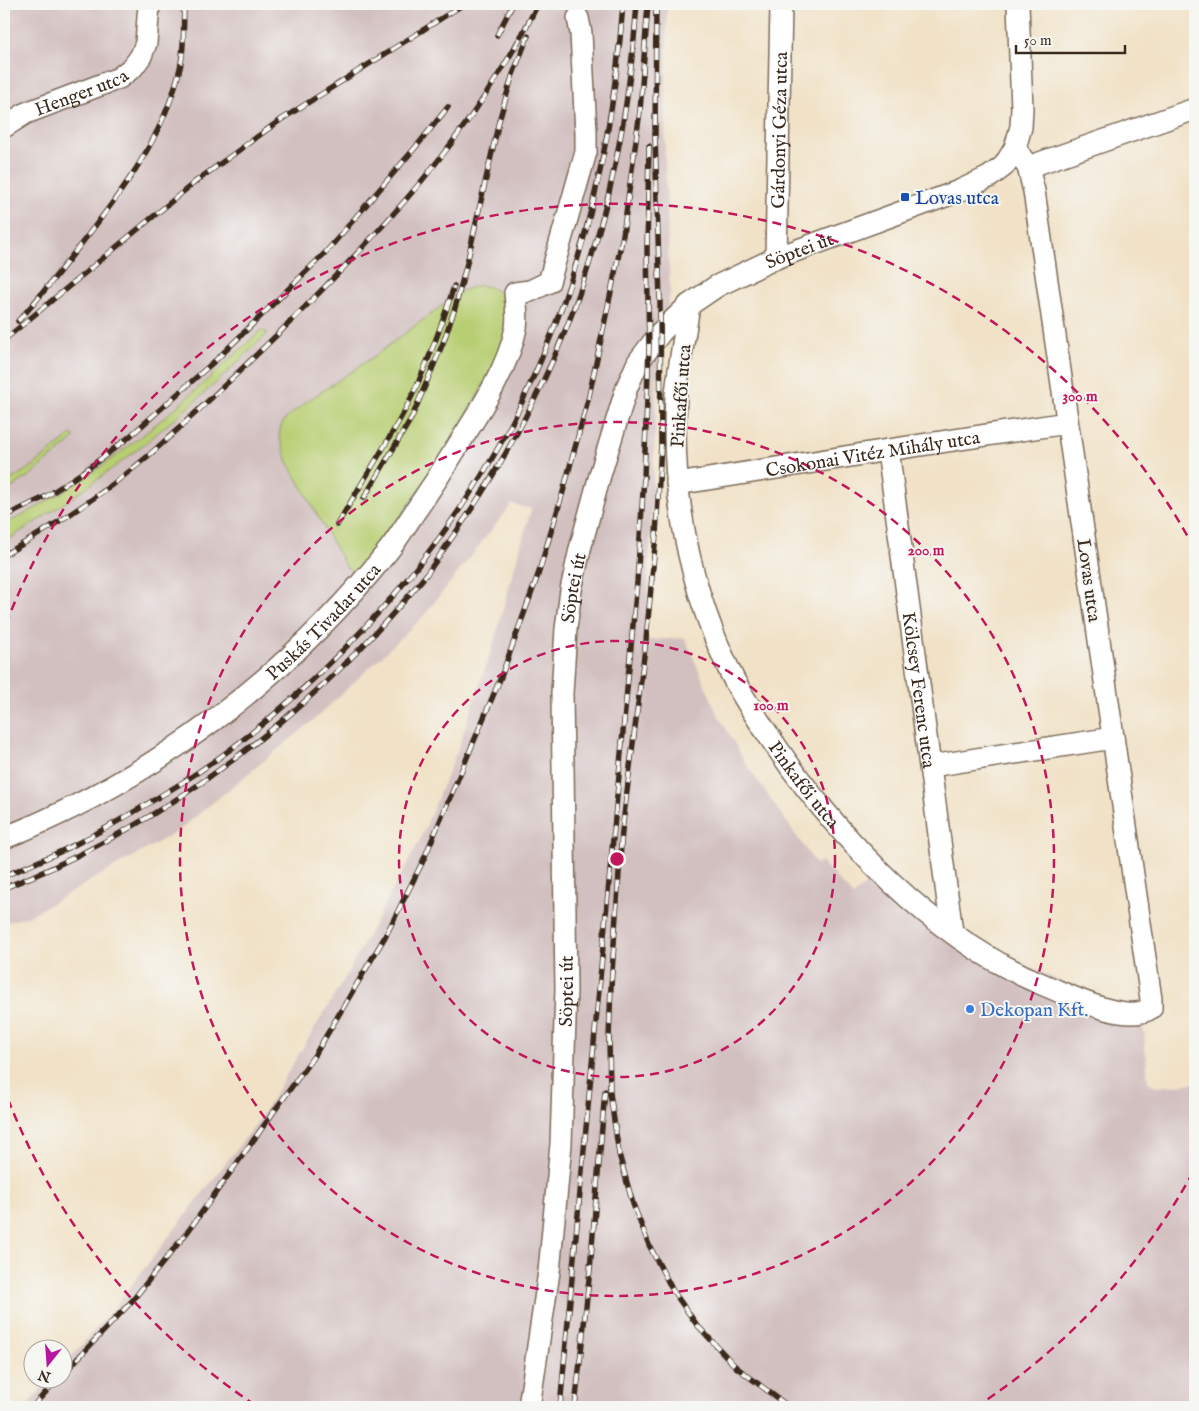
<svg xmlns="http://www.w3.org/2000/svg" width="1199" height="1411" font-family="'IM FELL English',serif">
<rect width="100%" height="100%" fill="#f6f6f2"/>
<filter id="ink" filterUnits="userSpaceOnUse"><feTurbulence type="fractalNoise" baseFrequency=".02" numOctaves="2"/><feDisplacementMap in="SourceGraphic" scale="10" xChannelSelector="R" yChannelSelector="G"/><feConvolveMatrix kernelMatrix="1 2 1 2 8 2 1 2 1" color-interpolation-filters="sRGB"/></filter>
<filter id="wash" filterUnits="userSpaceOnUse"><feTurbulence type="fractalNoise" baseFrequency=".0096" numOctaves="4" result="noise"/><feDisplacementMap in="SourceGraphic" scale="20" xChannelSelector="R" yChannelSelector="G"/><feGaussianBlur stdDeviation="1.12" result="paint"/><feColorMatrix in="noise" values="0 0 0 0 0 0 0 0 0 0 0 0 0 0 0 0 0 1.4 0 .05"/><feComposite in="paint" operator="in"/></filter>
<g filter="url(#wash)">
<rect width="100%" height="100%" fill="#f1e2c7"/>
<path fill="#d2bfc0" d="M 4,4 L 667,4 L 665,153 L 670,294 L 658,356 L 646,640 L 685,638 L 717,713 L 746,764 L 816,864 L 821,861 L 853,896 L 873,878 L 906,908 L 1143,1021 L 1148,1082 L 1157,1087 L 1195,1083 L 1195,1407 L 25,1407 L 51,1379 L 62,1378 L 63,1366 L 110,1313 L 259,1120 L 345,978 L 420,840 L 458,749 L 493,645 L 531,509 L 512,504 L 422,618 L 315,719 L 178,831 L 29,916 L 4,923 Z"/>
<path fill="#b8ce72" stroke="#7a7c48" d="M 479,285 L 490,287 L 504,296 L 510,309 L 501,353 L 445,454 L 362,570 L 353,572 L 346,567 L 288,462 L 279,436 L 281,426 L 287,417 L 306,402 L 373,357 L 463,290 Z
M 261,330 L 268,333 C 188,413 101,483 4,542 L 4,524 C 27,514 49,500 70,487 C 140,443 201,386 261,330 Z
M 72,434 L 74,437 L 73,440 L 29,476 L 4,493 L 4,484 L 34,465 Z"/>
</g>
<g filter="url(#ink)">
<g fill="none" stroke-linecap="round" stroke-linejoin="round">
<g stroke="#7b6a59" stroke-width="24">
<g id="minor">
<path id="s1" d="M 4,127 L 26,113 L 119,78 L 133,67 L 141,56 L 146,43 L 149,4"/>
<path d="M 1028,167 L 1195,109"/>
<path id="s2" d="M 776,258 L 781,4"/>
<path id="s3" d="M 689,305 C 685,334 679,364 676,394 C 674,433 675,473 681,512 C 689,567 707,624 731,674 C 743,698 758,720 773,742 C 838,838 934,940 1044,985 C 1069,995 1126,1025 1151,1008 L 1151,999 L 1034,191 L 1028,167 L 1015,148"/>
<path id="s4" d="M 888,450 L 952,932"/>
<path id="s5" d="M 677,484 L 888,450 L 1067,423"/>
<path d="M 931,766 L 1113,738"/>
<path id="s6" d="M 4,838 C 155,778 286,678 388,551 C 397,540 404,528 412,516 C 428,493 443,470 457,447 C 479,412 508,369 516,328 C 518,317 516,305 515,293 L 530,291 L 549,282 L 586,152 L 586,133 L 581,33 L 578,18"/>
<path id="s7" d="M 529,1407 L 549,1272 L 561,1144 L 566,989 L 562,693 L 566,629 L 571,590 L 580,549 L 600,475 L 627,387 L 638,362 L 661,332 L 689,305 L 717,286 L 776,258 L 959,191 L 989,177 L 1004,166 L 1015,148 L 1021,127 L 1022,109 L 1018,4"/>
</g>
</g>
<use href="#minor" stroke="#fff" stroke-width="21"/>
<g stroke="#3b2a1e" stroke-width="5.5">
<path id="rail" d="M 656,4 L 655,136 L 660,301 L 661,444 L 656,535 L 646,640 L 622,831 L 611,986 L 609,1039 L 610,1093 L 619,1154 L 633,1204 L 649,1245 L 673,1291 L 697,1325 L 736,1367 L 789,1407
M 497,35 L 513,4
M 18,321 C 40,298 58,273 78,248 C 121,193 164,138 180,68 C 185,47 183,25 184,4
M 4,340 L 195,182 L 279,121 L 464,4
M 364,498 L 412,417 L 443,343 L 455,308 L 467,263 L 499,121 L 512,77 L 528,36
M 4,517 L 47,496 L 86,470 L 128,438 L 218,358 L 326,252 L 420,142 L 448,107
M 337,525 C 359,487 384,449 405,410 C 425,371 441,328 454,286
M 4,555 C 54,526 104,494 148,456 C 195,415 240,371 285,327 C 386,227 474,133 538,4
M 4,876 C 28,866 53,856 76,844 C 112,826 146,805 180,784 C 241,746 296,698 346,647 C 409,583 463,512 506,434 C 519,411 529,386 540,362 C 590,247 614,128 623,4
M 4,888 C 23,880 43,873 62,863 C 201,798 329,694 426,575 C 436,561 446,546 456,532 C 515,447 565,348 594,248 C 618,169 631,86 637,4
M 62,1375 L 132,1301 L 189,1230 L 316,1053 L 386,935 L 423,861 L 466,760 L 501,677 L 538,575 L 563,492 L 589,396 L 623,235 L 640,111 L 648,4
M 32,1407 L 59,1378
M 560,1407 L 637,582 L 644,477 L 649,347 L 647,250 L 649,146
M 575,1407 L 590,1270 L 605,1091"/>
</g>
<use href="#rail" stroke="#f6f6f2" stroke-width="4" stroke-dasharray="11" stroke-linecap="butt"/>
</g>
</g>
<g fill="none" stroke="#c2185b" stroke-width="2.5" stroke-dasharray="9 6">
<circle cx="617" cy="859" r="218"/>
<circle cx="617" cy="859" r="437"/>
<path d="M1193 1172A655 655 0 0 1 979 1405M255 1405A655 655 0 0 1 6 1094M6 624A655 655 0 0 1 1193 546"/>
</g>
<rect fill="#1a4fb4" stroke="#f6f6f2" stroke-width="2" x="900" y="192" width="10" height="10" rx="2.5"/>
<circle fill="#3f7fe0" stroke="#f6f6f2" stroke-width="2" cx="970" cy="1009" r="5"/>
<g text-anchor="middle" stroke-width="4" stroke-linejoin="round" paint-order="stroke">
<g font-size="19" fill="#3b2a1e" stroke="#f6f6f2">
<text dy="7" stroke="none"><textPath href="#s1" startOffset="85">Henger utca</textPath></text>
<text dy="7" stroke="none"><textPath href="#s2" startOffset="128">Gárdonyi Géza utca</textPath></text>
<text dy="7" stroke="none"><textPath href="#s7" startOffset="1258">Söptei út</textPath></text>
<text transform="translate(680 396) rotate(-86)" y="7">Pinkafői utca</text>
<text dy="7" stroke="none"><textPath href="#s5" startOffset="198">Csokonai Vitéz Mihály utca</textPath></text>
<text transform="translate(1090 580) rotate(82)" y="7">Lovas utca</text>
<text dy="7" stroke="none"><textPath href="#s7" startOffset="822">Söptei út</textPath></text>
<text dy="7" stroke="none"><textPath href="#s6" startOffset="389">Puskás Tivadar utca</textPath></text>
<text dy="7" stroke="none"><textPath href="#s4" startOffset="242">Kölcsey Ferenc utca</textPath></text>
<text dy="7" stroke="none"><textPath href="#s3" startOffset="511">Pinkafői utca</textPath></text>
<text dy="7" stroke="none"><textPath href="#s7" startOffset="418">Söptei út</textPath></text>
</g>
<g font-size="19" fill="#164399" stroke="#f6f6f2" text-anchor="start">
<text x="915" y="204">Lovas utca</text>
</g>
<g font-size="19" fill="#366cbe" stroke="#f6f6f2" text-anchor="start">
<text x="980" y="1016">Dekopan Kft.</text>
</g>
</g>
<circle cx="617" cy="859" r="8" fill="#c2185b" stroke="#f6f6f2" stroke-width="2.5"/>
<g font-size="15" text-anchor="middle" font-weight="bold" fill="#c2185b" stroke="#f6f6f2" stroke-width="4" stroke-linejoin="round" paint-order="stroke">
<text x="1080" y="401">300 m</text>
<text x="926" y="555">200 m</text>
<text x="771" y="710">100 m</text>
</g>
<rect width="1199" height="1411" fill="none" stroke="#f6f6f2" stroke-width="20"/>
<g transform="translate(48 1364) rotate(197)"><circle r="24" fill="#f6f6f2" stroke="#aba49d"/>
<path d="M0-4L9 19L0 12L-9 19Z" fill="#b5179e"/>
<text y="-8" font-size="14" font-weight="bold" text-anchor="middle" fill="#3b2a1e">N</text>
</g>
<path d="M1016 45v8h109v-8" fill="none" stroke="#3b2a1e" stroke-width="2.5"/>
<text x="1024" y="45" font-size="15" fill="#3b2a1e" stroke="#f6f6f2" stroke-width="4" paint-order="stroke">50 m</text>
</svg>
